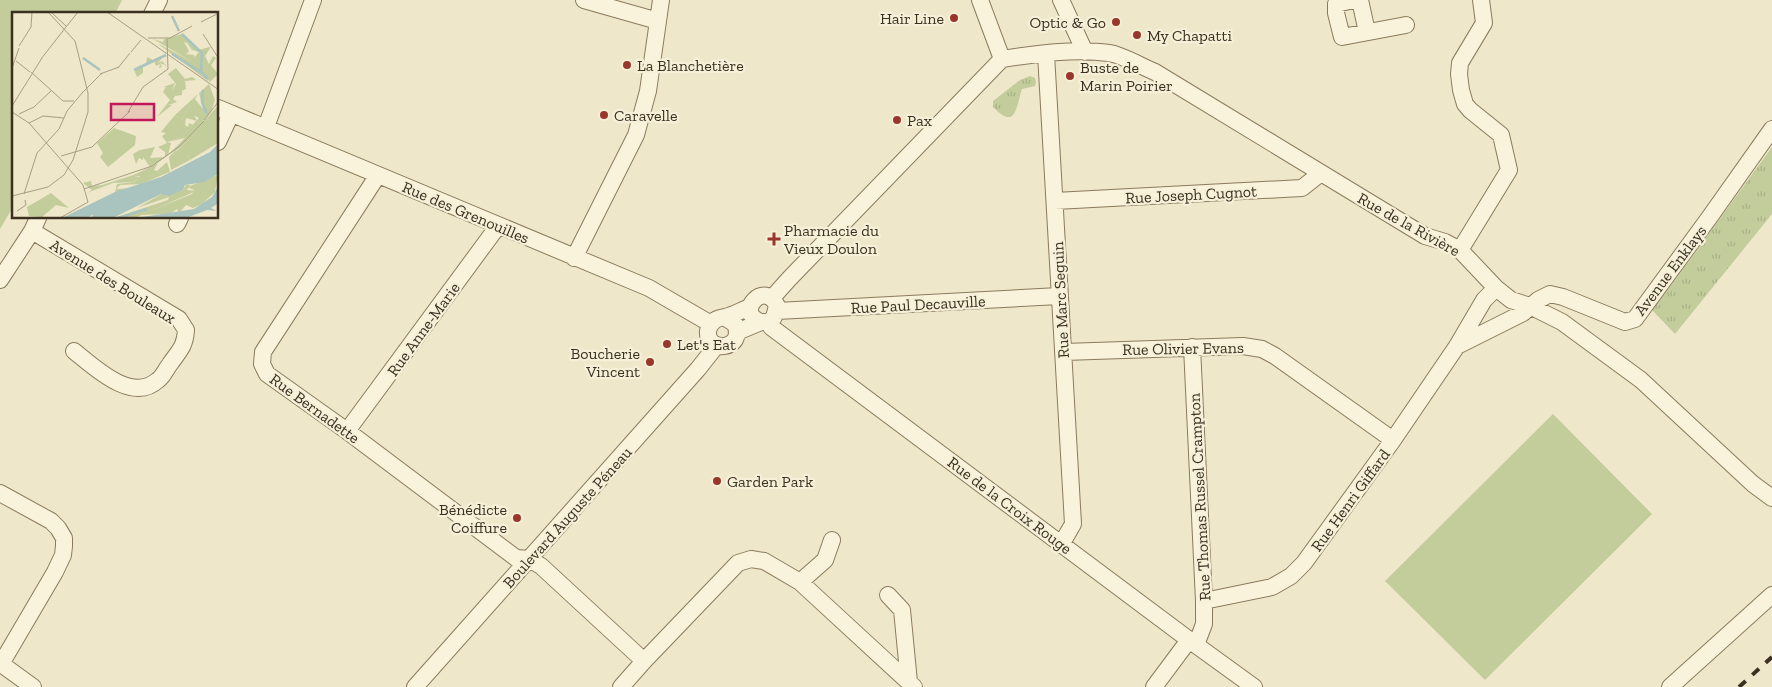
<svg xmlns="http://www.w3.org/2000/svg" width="1772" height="687" font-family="'Zilla Slab',serif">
<defs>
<pattern id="grass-tufts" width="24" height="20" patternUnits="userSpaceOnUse" patternTransform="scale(1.25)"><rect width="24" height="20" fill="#c3cd9c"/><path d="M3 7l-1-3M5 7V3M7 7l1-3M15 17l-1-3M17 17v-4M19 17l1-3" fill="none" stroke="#a8b086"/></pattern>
</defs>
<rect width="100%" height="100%" fill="#efe7c9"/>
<path fill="url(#grass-tufts)" d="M 1030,76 L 1035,78 L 1036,82 L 1035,86 L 1022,89 C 1016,107 1016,131 993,107 L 993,101 L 1020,80 Z
M 1772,147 L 1772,214 L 1675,334 L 1651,309 L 1672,284 Z"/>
<path fill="#c3cd9c" d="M 0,0 L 122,0 L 115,14 L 14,14 L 14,205 L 0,229 Z
M 1553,414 L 1652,514 L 1485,680 L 1385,581 Z"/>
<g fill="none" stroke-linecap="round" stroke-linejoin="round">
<g stroke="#8b7a5d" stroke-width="18">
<path id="minor" d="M 584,0 L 658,21
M 980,0 L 1002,59
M 1061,0 L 1085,52
M 1354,0 L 1336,4 L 1336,13 L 1342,37 L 1406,25
M 1360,0 L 1367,32
M 152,14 L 159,0
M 1046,54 L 1073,524 L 1062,543
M 1002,59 C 1035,54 1075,48 1109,53 C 1123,55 1142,67 1155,72 L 1425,236 L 1445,242 L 1460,250 L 1496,288 L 1511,300 L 1530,306 L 1562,322 L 1641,380 L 1753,484 L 1772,498
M 218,108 L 649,288 L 711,324
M 266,127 L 313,0
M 218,142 L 231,114
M 378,175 L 263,352 L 262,364 L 267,374 L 347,431 L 516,558 L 529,559 L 541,566 L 644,661
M 1055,201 L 1302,188 L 1321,173
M 177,224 L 180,218
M 32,231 L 179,319 L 186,330 C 185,347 179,351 170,364 C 166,369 163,377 158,380 C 132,404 94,367 74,351
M 1460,250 L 1509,170 L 1501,135 L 1470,110 L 1465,104 L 1461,90 L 1459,74 L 1460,63 L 1484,23 L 1481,0
M 574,258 L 636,135 L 648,91 L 661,0
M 0,280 L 32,231 L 38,218
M 772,298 L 789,279 L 1002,59
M 777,311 L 1059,296
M 724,317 L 735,324 C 746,350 706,354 708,331 C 709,327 711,323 714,321 C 717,318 721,318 725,317 C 734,315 742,310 750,307
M 769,322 L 771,327 L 1196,645 L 1254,687
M 737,332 L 761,322 L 769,322 L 774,317 L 777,306 C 766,279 733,312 761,322
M 1457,346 L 1523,313 L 1538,300 L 1550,294 L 1563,297 L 1625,322 L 1635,319 L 1709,218 L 1772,129
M 1192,347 L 1204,601 L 1204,624 L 1196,645
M 1064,352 L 1243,346 L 1262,349 L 1275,356 L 1393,440
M 347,431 L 498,226
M 0,493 L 51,521 L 58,528 L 64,538 L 64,546 L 63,555 L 55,572 L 1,664
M 800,582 L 825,560 L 832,540
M 888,595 L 902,610 L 909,682
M 1204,601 L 1272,587 L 1291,576 L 1304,563 L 1393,440 L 1457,346 L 1484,300 L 1496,288
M 0,663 L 33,687
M 415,687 L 698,369 L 717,345
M 621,687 L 644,661 L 738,563 L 751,559 L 764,561 L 800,582 L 914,687
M 1154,687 L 1189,640
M 1670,687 L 1772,595"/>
</g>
<use href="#minor" stroke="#f9f3dc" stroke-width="16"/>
<path stroke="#3c3021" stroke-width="4" stroke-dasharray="9 9" stroke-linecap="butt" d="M 1739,687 L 1772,657"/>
</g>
<g fill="#9a372d" stroke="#f6f0d8" stroke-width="2">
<circle cx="954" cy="18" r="5"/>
<circle cx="1116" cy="22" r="5"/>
<circle cx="1137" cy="35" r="5"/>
<circle cx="627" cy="65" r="5"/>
<circle cx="1070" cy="76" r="5"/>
<circle cx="604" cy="115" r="5"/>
<circle cx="897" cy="120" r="5"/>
<path d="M771.5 231.5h5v5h5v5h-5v5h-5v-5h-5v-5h5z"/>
<circle cx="667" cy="344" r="5"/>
<circle cx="650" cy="362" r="5"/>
<circle cx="717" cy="481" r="5"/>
<circle cx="517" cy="518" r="5"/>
</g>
<g text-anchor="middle" stroke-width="4.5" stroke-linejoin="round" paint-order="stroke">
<g font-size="16" fill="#3c3021" stroke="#f6f0d8" text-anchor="start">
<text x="944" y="24" text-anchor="end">Hair Line</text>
<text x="1106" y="28" text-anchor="end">Optic &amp; Go</text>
<text x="1147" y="41">My Chapatti</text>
<text x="637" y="71">La Blanchetière</text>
<text x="1080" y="73">Buste de<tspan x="1080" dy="18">Marin Poirier</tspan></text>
<text x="614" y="121">Caravelle</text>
<text x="907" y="126">Pax</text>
<text x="784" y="236">Pharmacie du<tspan x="784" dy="18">Vieux Doulon</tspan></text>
<text x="677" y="350">Let's Eat</text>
<text x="640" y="359" text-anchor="end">Boucherie<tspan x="640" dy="18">Vincent</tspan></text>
<text x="727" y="487">Garden Park</text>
<text x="507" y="515" text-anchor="end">Bénédicte<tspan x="507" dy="18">Coiffure</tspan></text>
</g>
<g font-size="16" fill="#3c3021" stroke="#f6f0d8">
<text transform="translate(1191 194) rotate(-3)" y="6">Rue Joseph Cugnot</text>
<text transform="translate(466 212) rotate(23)" y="6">Rue des Grenouilles</text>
<text transform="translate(1409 224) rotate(29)" y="6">Rue de la Rivière</text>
<text transform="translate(1670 270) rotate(-53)" y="6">Avenue Enklays</text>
<text transform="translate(113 281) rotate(32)" y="6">Avenue des Bouleaux</text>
<text transform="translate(1060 300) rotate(-93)" y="6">Rue Marc Seguin</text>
<text transform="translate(918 304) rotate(-3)" y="6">Rue Paul Decauville</text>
<text transform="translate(423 329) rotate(-54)" y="6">Rue Anne-Marie</text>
<text transform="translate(1183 348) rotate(-1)" y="6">Rue Olivier Evans</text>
<text transform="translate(315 408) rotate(36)" y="6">Rue Bernadette</text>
<text transform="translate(1199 497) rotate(-93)" y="6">Rue Thomas Russel Crampton</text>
<text transform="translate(1350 500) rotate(-54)" y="6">Rue Henri Giffard</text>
<text transform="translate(1010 505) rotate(37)" y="6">Rue de la Croix Rouge</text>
<text transform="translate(567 517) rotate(-48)" y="6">Boulevard Auguste Péneau</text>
</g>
</g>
<g transform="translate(12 12)">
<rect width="206" height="206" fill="#efe7c9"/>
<path d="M 170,22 L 187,38 L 198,35 L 193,44 L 197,52 L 201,44 L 204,46 L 199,53 L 206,62 L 198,70 L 190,59 L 196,52 L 191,52 L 188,40 L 178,32 L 172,30 L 177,39 L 174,42 L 182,43 L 183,48 L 179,49 L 141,27 L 151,30 L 152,27 ZM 164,56 L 173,67 L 180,65 L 184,68 L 173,69 L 174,77 L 167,80 L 160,79 L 164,72 L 156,62 ZM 178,94 L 185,109 L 174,106 L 173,113 L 176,115 L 177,111 L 181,113 L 169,125 L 155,130 L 159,131 L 156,143 L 192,108 L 185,118 L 168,135 L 148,149 L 138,155 L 131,145 L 131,148 L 127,146 L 124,152 L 121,142 L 128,138 L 143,135 L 138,146 L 153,145 L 153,140 L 146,135 L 155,131 L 150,124 L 154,121 L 149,120 L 163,103 L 170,107 ZM 202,100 L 206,100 L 206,131 L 178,148 L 175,143 L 168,143 L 164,140 ZM 102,116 L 124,124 L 123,133 L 96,155 L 88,145 L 91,141 L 85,131 ZM 128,161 L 122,164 L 128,165 L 121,170 L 101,171 L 75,181 L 80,178 L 71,171 L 79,169 L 80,174 L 90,173 ZM 206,163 L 203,180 L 190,192 L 181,196 L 174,193 L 167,201 L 165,197 L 158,202 L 128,203 L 180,182 L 182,178 L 175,175 Z" fill="#c3cd9c"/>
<path d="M 173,28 L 187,38 L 199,35 L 190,48 L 191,52 L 197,52 L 190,59 L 197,70 L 145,31 L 179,49 L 187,40 L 180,38 ZM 135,45 L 143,49 L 150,46 L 146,51 L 150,49 L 155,54 L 148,51 L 150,55 L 147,56 L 148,52 L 144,54 L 142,49 L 131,55 L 131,61 L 125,65 L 123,60 L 126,54 L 134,53 ZM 163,71 L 160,79 L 170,79 L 170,83 L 163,84 L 161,87 L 165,90 L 156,93 L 160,93 L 145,105 L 158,88 L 151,80 L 154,75 L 151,75 ZM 197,72 L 203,88 L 199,100 L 174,128 L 156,143 L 173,126 L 155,130 L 169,125 L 187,106 L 181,103 L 178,94 L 170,107 L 163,103 L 186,82 L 183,87 L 191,97 L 187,81 ZM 205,95 L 206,100 L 199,105 L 201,107 L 197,106 L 164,139 L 175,143 L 178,148 L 159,158 L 157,145 ZM 155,150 L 158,160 L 155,161 L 129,172 L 108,173 L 104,177 L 122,176 L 103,180 L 105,172 L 122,170 L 128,164 L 120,164 L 146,151 L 142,158 L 145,159 ZM 169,171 L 172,171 L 169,177 L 153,184 L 171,178 L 174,173 L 178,173 L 175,178 L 184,179 L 125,205 L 102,206 L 156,188 L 157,185 L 125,196 Z" fill="#c3cd9c"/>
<path d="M 39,181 L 57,196 L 44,193 L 30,205 L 17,204 L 15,195 Z" fill="#c3cd9c"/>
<path d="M 206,132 L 206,162 L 192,170 L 173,173 L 171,178 L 157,184 L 149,182 L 101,206 L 80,206 L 81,202 L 76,206 L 50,206 L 103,180 L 149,165 L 198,140 ZM 206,175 L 205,192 L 199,196 L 205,199 L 195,198 L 174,206 L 124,206 L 182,197 L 200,185 Z" fill="#a9c3be"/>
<path fill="none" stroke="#a9c3be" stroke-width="2.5" d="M 160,4 L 167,19M 170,22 L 190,41 L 189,59 L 196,67M 160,42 L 190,61M 71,46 L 88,58M 122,58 L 154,43M 191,78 L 190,90 L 195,102M 106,206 L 135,197"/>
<path fill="none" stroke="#a79e86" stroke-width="1" d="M 39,0 L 54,14M 95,0 L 207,78M 189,10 L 207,1M 54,15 L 66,0M 191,22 L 207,47M 136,26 L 158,26 L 180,14M 7,34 L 19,15 L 20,0M 119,40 L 129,28M 29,47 L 54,15M 4,49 L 18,60M 0,56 L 7,36M 106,56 L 118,41M 19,60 L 51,89 L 62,89M 90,62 L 88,62 L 107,55M 71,80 L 88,63M 0,94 L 30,46M 0,100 L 17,111 L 71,173 L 76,190 L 48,206M 116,100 L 131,75 L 156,57 L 155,27M 7,102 L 22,95 L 39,79M 192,108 L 207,89M 17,111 L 31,104 L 52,106M 49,144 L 80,135 L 118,99M 72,177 L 140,154 L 168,134 L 192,109M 12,182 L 25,141 L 47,117 L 55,99 L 71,80M 0,184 L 36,175 L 52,163 L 61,148 L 76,100 L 76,81 L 63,29 L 36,0M 5,199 L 14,193 L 13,188"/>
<path fill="#c2185b" fill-opacity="0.15" stroke="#c2185b" stroke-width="2.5" d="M 99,92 L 142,92 L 142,108 L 99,108 Z"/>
<rect width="206" height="206" fill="none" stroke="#3c3021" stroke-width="2.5"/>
</g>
</svg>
